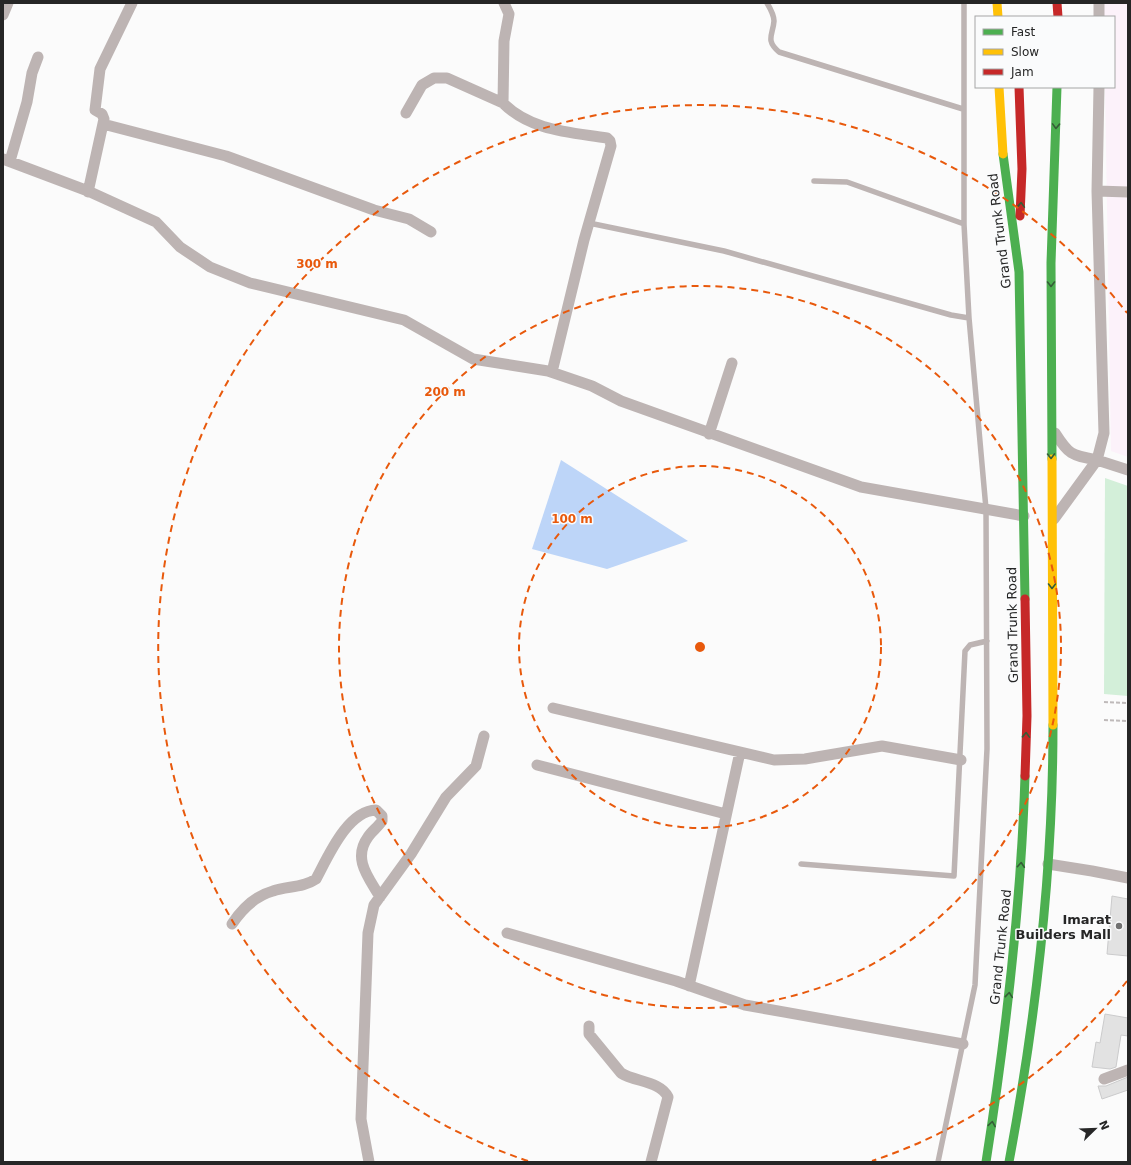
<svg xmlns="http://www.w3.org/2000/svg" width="1131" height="1165" font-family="'DejaVu Sans',sans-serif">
<rect width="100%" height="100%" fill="#fbfbfb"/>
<path fill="#fcf2fa" d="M 1104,3 L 1128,3 L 1128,457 L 1111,451 L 1105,87 L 1114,87 L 1114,17 L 1104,17 Z"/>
<path fill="#d3efd9" d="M 1105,478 L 1128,486 L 1128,696 L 1104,694 Z"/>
<path fill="#bdd5f8" d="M 561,460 L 688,541 L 607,569 L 532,549 Z"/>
<path fill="#e2e2e2" stroke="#cbcbcc" d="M 1112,896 L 1128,899 L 1128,956 L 1107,954 Z
M 1105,1014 L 1128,1018 L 1128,1036 L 1121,1035 L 1116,1067 L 1110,1069 L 1092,1067 L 1096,1042 L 1100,1043 Z
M 1128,1077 L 1128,1090 L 1102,1099 L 1098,1086 L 1106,1086 Z"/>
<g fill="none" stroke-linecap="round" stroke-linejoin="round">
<path stroke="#bfbaba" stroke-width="2" stroke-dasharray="4 2" stroke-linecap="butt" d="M 1104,702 L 1128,703
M 1104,720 L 1128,721"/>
<path stroke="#bdb4b3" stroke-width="5.5" d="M 767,3 C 770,8 774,15 774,21 C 773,35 765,40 779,52 L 963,109
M 814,181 L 847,182 L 964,224
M 589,223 L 724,251 L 951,315 L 969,318
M 801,864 L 954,876 L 965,651 L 970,645 L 987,641
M 938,1162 L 975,985 L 987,749 L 986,509 L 969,318 L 964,224 L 964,3"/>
<path stroke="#bdb4b3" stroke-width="11" d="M 504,3 L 509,14 L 504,41 L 503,103 C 531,131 570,132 607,138 L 610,141 L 611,146 L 584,240 L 552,372
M 3,15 L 8,3
M 1099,17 L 1099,3
M 1099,87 L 1097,191 L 1104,433 L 1097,460 L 1128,470
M 406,113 L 422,85 L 434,78 L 447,78 L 503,103
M 103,124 L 226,156 L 374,210 L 409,219 L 431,232
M 3,159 L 88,191 L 156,222 L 180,247 L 210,267 L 250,283 L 404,320 L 473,359 L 548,371 L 592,386 L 621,401 L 861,487 L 1024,516
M 10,161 L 27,102 L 32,73 L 38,57
M 1097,191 L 1128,192
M 88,192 L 104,119 L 102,114 L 95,110 L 100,69 L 132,3
M 709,434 L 732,363
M 1054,519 L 1097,460 C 1071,455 1069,455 1055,433
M 553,708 L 774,760 L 805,759 L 882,746 L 961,760
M 537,765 L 726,814
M 1048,864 L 1092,871 L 1128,878
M 232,924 C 242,909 255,896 273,891 C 287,886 303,888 316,879 C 328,857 347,811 376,810 L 382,816 L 382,821 C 378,827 372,831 368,837 C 352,859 369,878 380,897
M 507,933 L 676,981 L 745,1005 L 963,1044
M 689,986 L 740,752
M 589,1026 L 589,1034 L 621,1073 C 635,1082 660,1081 668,1097 L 651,1162
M 1104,1079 L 1128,1070
M 369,1162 L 361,1119 L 368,933 L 374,905 L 411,854 L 446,797 L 476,766 L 484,736"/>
<path stroke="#4caf50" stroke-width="9" d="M 1003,154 L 1019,272 L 1025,599
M 1052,459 L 1051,263 L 1057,87
M 986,1162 C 1006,1034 1021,905 1025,776
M 1009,1162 C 1036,1018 1053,872 1053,725"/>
<path stroke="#ffc107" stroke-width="9" d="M 997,3 L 998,17
M 999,87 L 1003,154
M 1052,459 L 1053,725"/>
<path stroke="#c62828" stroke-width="9" d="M 1057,3 L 1058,17
M 1019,87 L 1022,169 L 1020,216
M 1025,599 L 1027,716 L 1025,776"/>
</g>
<defs><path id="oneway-chevron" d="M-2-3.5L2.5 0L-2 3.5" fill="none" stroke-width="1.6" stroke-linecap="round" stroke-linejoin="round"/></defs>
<g stroke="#355d37">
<use href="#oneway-chevron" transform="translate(1056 126) rotate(92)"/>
<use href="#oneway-chevron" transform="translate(1021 205) rotate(-88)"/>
<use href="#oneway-chevron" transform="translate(1051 284) rotate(90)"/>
<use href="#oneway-chevron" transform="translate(1051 456) rotate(89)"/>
<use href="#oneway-chevron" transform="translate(1052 586) rotate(90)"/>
<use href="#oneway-chevron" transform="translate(1026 735) rotate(-88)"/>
<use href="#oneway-chevron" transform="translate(1021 865) rotate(-86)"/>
<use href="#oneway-chevron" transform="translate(1009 995) rotate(-84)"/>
<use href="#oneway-chevron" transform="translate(992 1124) rotate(-81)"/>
</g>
<g fill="none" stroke="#e8590c" stroke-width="2" stroke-dasharray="7 5">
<circle cx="700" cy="647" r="181"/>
<circle cx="700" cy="647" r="361"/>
<path d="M1127 981A542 542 0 0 1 872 1161M528 1161A542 542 0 1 1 1127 313"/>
</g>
<circle fill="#717171" stroke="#fafbfc" stroke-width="1.5" cx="1119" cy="926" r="4"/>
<g text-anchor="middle" stroke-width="3" stroke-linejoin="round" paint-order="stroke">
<g font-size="13" fill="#262626" stroke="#fafbfc">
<text transform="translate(999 231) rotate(-97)" y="5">Grand Trunk Road</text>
<text transform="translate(1012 625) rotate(-91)" y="5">Grand Trunk Road</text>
<text transform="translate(1000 947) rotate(-84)" y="5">Grand Trunk Road</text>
</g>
<g font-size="13" font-weight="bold" fill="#262626" stroke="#fafbfc" text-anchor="end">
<text x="1111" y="924">Imarat<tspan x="1111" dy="15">Builders Mall</tspan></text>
</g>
</g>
<circle cx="700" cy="647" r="6" fill="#e8590c" stroke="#fafbfc" stroke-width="2"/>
<g font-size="12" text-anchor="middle" font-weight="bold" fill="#e8590c" stroke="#fafbfc" stroke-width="3" stroke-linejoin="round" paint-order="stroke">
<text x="317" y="268">300 m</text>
<text x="445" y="396">200 m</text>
<text x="572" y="523">100 m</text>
</g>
<rect width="1131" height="1165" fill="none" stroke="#262626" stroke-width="8"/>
<rect x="975" y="16" width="140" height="72" fill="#fafbfc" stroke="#a5a6a6"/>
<rect x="983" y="29" width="20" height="6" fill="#4caf50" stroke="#a5a6a6"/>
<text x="1011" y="36" font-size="12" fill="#262626">Fast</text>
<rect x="983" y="49" width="20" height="6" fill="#ffc107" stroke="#a5a6a6"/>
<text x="1011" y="56" font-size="12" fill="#262626">Slow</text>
<rect x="983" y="69" width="20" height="6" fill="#c62828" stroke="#a5a6a6"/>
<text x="1011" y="76" font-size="12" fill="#262626">Jam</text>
<g transform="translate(1095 1129) rotate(67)" stroke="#fafbfc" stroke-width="3" paint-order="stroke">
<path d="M0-3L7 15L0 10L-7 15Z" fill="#262626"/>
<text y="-6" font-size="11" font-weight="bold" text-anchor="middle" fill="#262626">N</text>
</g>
</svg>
